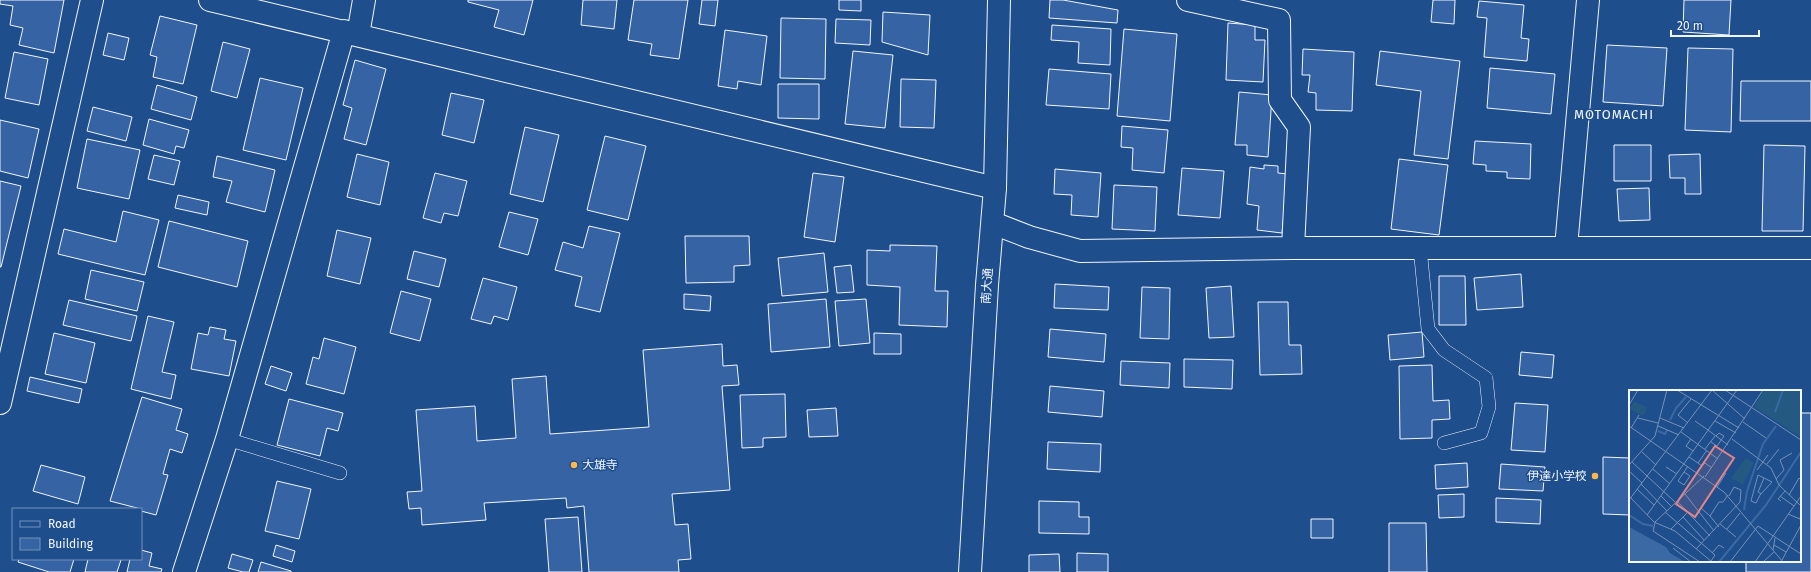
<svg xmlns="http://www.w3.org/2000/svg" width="1811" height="572" font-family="'Fira Sans','Noto Sans JP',sans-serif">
<rect width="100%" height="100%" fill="#1f4e8c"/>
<path fill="#3563a3" stroke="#f2f6ff" d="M 0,0 L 64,0 L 54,53 L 19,45 L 23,28 L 10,25 L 13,6 L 0,4 Z
M 468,0 L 533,0 L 524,35 L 494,27 L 499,10 L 468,2 Z
M 583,0 L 617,0 L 614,29 L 581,25 Z
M 634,0 L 688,0 L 679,59 L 650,55 L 652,44 L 628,40 Z
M 702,0 L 718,0 L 715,26 L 699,24 Z
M 839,0 L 861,0 L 861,11 L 839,10 Z
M 1050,0 L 1063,0 L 1118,10 L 1117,23 L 1049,18 Z
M 1433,0 L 1455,0 L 1454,24 L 1431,22 Z
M 1684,0 L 1731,0 L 1729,35 L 1683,32 Z
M 1479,1 L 1524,5 L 1521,38 L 1529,39 L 1527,61 L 1484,57 L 1487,18 L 1477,17 Z
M 883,12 L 930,15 L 928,55 L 882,42 Z
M 160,16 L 197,25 L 183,84 L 153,77 L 157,57 L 150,55 Z
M 781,18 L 826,19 L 825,79 L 780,78 Z
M 836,19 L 871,20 L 870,45 L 835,43 Z
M 1228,23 L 1255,25 L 1255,40 L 1265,40 L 1263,82 L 1226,80 Z
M 1052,25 L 1111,29 L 1110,65 L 1078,63 L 1079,42 L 1051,40 Z
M 1124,29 L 1177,34 L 1170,121 L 1117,116 Z
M 725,30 L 767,36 L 761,85 L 738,81 L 737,89 L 718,86 Z
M 108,33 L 129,38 L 124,60 L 103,55 Z
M 223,42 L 250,49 L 237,98 L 211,91 Z
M 1607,45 L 1667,48 L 1663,106 L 1603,102 Z
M 1688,48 L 1733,49 L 1731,132 L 1685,130 Z
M 1303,49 L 1354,52 L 1352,111 L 1316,110 L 1316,93 L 1308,92 L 1310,75 L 1302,75 Z
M 853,51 L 893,55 L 885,128 L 845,124 Z
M 1380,51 L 1460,61 L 1448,159 L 1414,155 L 1421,91 L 1376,85 Z
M 14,52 L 48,59 L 39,105 L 5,98 Z
M 355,60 L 386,69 L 366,145 L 344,139 L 352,108 L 343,105 Z
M 1490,68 L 1555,74 L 1551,114 L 1487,108 Z
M 1049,69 L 1111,74 L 1109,109 L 1046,105 Z
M 260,78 L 303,88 L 286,160 L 243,150 Z
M 901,79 L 936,80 L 934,128 L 900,127 Z
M 1741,81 L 1811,81 L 1811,121 L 1740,121 Z
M 778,84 L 819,84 L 819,119 L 778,118 Z
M 157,85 L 197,97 L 191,120 L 151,109 Z
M 1239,92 L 1272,95 L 1268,157 L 1247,155 L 1247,145 L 1235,145 Z
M 451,93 L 484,100 L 474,143 L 442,135 Z
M 93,107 L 132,117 L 126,141 L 87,131 Z
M 149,119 L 189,130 L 184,148 L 176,146 L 174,154 L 143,145 Z
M 0,120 L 39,129 L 28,178 L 0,171 Z
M 1122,126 L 1168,130 L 1164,173 L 1132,170 L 1133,148 L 1121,147 Z
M 525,127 L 559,135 L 543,202 L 510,194 Z
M 605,136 L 646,146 L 628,220 L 587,210 Z
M 87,139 L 140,150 L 129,199 L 77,188 Z
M 1475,141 L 1531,144 L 1530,179 L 1507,178 L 1507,172 L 1486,171 L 1486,165 L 1473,164 Z
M 1614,145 L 1651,145 L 1651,181 L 1614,181 Z
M 1764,145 L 1805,146 L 1803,231 L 1762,231 Z
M 357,154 L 389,162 L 380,205 L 347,197 Z
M 1700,154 L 1701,194 L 1685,194 L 1685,178 L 1670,178 L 1669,155 Z
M 154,155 L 180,161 L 174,185 L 148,179 Z
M 217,156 L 275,170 L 265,212 L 226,202 L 232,181 L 213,177 Z
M 1399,159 L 1448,165 L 1439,235 L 1391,229 Z
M 1264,165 L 1278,166 L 1278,173 L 1288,174 L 1282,233 L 1257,230 L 1259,206 L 1247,204 L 1250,167 L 1264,169 Z
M 1182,168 L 1224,171 L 1220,218 L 1178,215 Z
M 1055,169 L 1101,173 L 1098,217 L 1071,215 L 1072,195 L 1054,194 Z
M 435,173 L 467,181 L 458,216 L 444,213 L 441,223 L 423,218 Z
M 813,173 L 844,177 L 835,242 L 804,237 Z
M 0,181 L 21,186 L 1,267 L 0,267 Z
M 1114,185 L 1157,187 L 1155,231 L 1112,229 Z
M 1649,188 L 1650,220 L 1619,221 L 1617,189 Z
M 178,195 L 209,202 L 207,215 L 175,208 Z
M 123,211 L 159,220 L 145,275 L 58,254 L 64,229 L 116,242 Z
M 509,212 L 538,219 L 528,255 L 499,247 Z
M 169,221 L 248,241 L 237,287 L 158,267 Z
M 589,226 L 620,233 L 600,312 L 575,306 L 582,277 L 555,270 L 563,242 L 583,248 Z
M 337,230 L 371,238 L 360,284 L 327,276 Z
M 685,236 L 749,236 L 750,265 L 734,266 L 734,282 L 686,283 Z
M 890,245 L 937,246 L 935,291 L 948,291 L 947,327 L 899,325 L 900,287 L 867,285 L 867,250 L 890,251 Z
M 414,251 L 446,259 L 439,287 L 407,279 Z
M 824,253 L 828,292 L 782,296 L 778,258 Z
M 851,265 L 854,292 L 837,293 L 834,267 Z
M 91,270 L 144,282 L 137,311 L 85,299 Z
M 1521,274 L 1523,307 L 1477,310 L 1474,278 Z
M 1439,276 L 1465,276 L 1466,325 L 1439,325 Z
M 483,278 L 517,287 L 508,320 L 494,316 L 491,324 L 471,319 Z
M 1055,284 L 1109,287 L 1108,310 L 1054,308 Z
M 1231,286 L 1234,337 L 1209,338 L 1206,288 Z
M 1142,287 L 1170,288 L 1169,339 L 1140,338 Z
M 401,291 L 431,299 L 420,341 L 390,333 Z
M 684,294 L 711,296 L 710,311 L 684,309 Z
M 826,299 L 830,347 L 771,352 L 768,304 Z
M 866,299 L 870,343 L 839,346 L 835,301 Z
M 69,300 L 137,316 L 131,341 L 63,325 Z
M 1258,302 L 1288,302 L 1289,345 L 1301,345 L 1302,374 L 1260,375 Z
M 148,316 L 174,322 L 162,372 L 176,375 L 171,399 L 131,389 Z
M 210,327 L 226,330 L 224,339 L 236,341 L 229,376 L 191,369 L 198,333 L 208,335 Z
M 1050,329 L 1106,334 L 1104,362 L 1048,357 Z
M 1422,332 L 1424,357 L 1390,360 L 1388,335 Z
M 54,333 L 95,343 L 86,383 L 45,374 Z
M 874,333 L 901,334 L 901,354 L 874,354 Z
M 324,338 L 356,347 L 344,394 L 306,384 L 313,357 L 319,359 Z
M 722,344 L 723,366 L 737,365 L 739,385 L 722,386 L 730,490 L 672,494 L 675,525 L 688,524 L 691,559 L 678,560 L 679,572 L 589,572 L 584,506 L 567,508 L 566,498 L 484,503 L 486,520 L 422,525 L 421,508 L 409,509 L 407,492 L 422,491 L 416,410 L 475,406 L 477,441 L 516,438 L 512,379 L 546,376 L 550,434 L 649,427 L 643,350 Z
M 1521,352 L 1554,355 L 1552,378 L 1519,375 Z
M 1184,359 L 1233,360 L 1232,389 L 1184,387 Z
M 1121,361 L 1170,363 L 1169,388 L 1120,385 Z
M 1432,365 L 1433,401 L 1449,400 L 1450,419 L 1432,420 L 1432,438 L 1400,439 L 1399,366 Z
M 271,366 L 292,373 L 286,391 L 265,384 Z
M 30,377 L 82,389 L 79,403 L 27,391 Z
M 1050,386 L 1104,391 L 1102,417 L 1048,412 Z
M 785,394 L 786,437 L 763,438 L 763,447 L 742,448 L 740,395 Z
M 142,397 L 182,409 L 176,430 L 188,434 L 182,453 L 170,449 L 163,474 L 168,475 L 156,515 L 141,511 L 141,509 L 110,501 Z
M 289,399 L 343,413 L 338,431 L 327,428 L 320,456 L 277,445 Z
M 1515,403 L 1548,405 L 1545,452 L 1511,450 Z
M 836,408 L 838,436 L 809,437 L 807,410 Z
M 1800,413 L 1811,413 L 1811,572 L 1746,572 L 1746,561 L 1800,561 Z
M 1048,442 L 1101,444 L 1100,472 L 1047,469 Z
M 1603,457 L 1630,458 L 1630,515 L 1603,514 Z
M 1467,463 L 1468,487 L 1436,489 L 1435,465 Z
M 1501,464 L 1545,467 L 1543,491 L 1499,489 Z
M 41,465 L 85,477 L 78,504 L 33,491 Z
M 277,481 L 311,489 L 299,539 L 265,531 Z
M 1464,494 L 1464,517 L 1439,518 L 1438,495 Z
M 1496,498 L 1541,500 L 1540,524 L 1496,522 Z
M 1039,501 L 1079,502 L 1079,517 L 1089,517 L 1089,534 L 1039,533 Z
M 578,517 L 582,572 L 549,572 L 545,519 Z
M 1311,519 L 1333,519 L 1333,538 L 1311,538 Z
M 1389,523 L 1426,523 L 1427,572 L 1389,572 Z
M 276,545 L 295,551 L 292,562 L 273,556 Z
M 141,550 L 152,553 L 149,566 L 162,569 L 161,572 L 127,572 L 130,559 L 141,559 Z
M 1077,553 L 1108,554 L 1108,572 L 1077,572 Z
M 232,554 L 253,560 L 249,572 L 243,572 L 228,568 Z
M 1059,554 L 1060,572 L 1029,572 L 1029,555 Z
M 19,559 L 74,559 L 70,572 L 49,572 L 18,562 Z
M 88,559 L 117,559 L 121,560 L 117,572 L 85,572 Z
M 261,562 L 291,571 L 291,572 L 258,572 Z"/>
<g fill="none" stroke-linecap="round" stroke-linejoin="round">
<g stroke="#f2f6ff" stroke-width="14">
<path id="service" d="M 1420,248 L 1428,329 L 1444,350 L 1486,378 L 1489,407 L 1481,433 L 1444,443
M 227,439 L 340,473"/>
</g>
<g stroke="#f2f6ff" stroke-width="24">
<path id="minor" d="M 210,0 L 995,188
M 1188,0 L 1279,20 L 1280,100 L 1299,127 L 1293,248
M 358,35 L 364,0
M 993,223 L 1029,237 L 1080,251 L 1293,248 L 1811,248
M 1566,247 L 1588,0
M 0,403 L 92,0
M 184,572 L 227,439 L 344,31"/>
</g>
<g stroke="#f2f6ff" stroke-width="24">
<path id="tertiary" d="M 970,572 L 987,285 L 995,188 L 999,0"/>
</g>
<use href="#service" stroke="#1f4e8c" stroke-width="13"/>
<use href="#minor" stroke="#1f4e8c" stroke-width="22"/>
<use href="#tertiary" stroke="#1f4e8c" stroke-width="22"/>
</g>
<g fill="#ffb74d" stroke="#1f4e8c" stroke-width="1.5">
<circle cx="574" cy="465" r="4"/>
<circle cx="1595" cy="476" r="4"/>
</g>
<g text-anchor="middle" stroke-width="3" stroke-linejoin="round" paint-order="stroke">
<g font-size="12" fill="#f2f6ff" stroke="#1f4e8c">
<text transform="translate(987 286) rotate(-86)" y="4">南大通</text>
</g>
<g font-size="12" fill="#f2f6ff" stroke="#1f4e8c" text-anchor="start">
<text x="582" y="469">大雄寺</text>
<text x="1587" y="480" text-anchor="end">伊達小学校</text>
</g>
<g font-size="13" letter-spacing="1" fill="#f2f6ff" stroke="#1f4e8c">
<text x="1614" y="119">MOTOMACHI</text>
</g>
</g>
<g transform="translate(1629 390)">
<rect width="172" height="172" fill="#1f4e8c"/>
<path d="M 135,0 L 172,0 L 172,47 L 125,17 ZM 5,12 L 18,17 L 16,24 L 11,25 L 1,19 ZM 117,68 L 125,73 L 114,95 L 102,88 Z" fill="#245a82"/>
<path d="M 0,137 L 37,157 L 41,163 L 56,172 L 0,172 Z" fill="#3b69a3"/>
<path fill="none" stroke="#3b69a3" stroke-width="2" d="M 146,22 L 154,0M 41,30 L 47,18 L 57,7M 29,41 L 36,44 L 38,40M 115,120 L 118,101 L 134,54 L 147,36M 0,125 L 14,134 L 24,136M 90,172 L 137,115 L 172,62"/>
<path fill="none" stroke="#7391ba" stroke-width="1" d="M 48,0 L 110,38M 83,0 L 116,29M 96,0 L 172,50M 0,15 L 9,0M 9,28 L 29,33M 31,28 L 55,38M 66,31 L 79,40M 86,31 L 107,43M 114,32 L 137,48M 59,33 L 49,25 L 62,9M 0,36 L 95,102 L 154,172M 29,36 L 50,45M 2,38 L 10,25M 79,40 L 99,55M 52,42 L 89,69M 62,49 L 57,56 L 64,61M 103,49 L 142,78 L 150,95 L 172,116M 82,52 L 88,56 L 95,46 L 90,43 L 87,46M 76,59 L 86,46M 13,62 L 27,75M 60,67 L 69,73 L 78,60M 3,72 L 46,112M 138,74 L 150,59M 0,75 L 26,46 L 38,0M 73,76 L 76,73 L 83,78M 37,77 L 48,84M 24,79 L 41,94M 128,80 L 139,65M 0,81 L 13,93M 55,82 L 61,86 L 55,95 L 49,91 L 59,76M 68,82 L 73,76 L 69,73M 129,85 L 143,92 L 131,105 L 127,113 L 122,111 ZM 76,87 L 134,0M 147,89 L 155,80 L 151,70 L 163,63M 12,94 L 38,121M 88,97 L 97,83M 8,99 L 25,115M 56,104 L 85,141M 132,104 L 129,102 L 135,88M 160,105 L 170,88 L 172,90M 0,106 L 25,132 L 46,141 L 83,172M 32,106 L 42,116M 151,106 L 165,116M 0,110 L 83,0M 48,111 L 81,146M 152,111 L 149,109 L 156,101M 72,118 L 81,126M 36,122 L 86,165 L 82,171M 159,124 L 171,129 L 172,124M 18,125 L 108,0M 54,127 L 75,150M 26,132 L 75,86M 26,133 L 24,141 L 71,172M 91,134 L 107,147M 90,137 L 81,126 L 90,112 L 94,112 L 99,105M 42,139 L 59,122M 98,139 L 111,123M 145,155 L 157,162M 44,158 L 62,172M 67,159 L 111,112 L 112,100 L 105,97 L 100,106M 144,160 L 146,148M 83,163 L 90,155 L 95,158M 153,170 L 172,135M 101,172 L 129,136 L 172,164M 126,172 L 172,106M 134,172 L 145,162"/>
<path fill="#e38589" fill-opacity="0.15" stroke="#e38589" stroke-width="2" d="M 86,56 L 105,68 L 66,127 L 47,114 Z"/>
<rect width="172" height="172" fill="none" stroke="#f2f6ff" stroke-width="2"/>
</g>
<rect x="12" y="508" width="130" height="52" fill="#1f4e8c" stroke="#7391ba"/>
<rect x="20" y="521" width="20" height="6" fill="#1f4e8c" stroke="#7391ba"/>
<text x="48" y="528" font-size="12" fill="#f2f6ff">Road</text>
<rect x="20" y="538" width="20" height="12" fill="#3563a3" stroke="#7391ba"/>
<text x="48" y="548" font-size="12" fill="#f2f6ff">Building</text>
<path d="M1671 30v6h88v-6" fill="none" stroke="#f2f6ff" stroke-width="2"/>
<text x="1677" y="30" font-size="12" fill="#f2f6ff" stroke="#1f4e8c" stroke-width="3" paint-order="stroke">20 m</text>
</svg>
